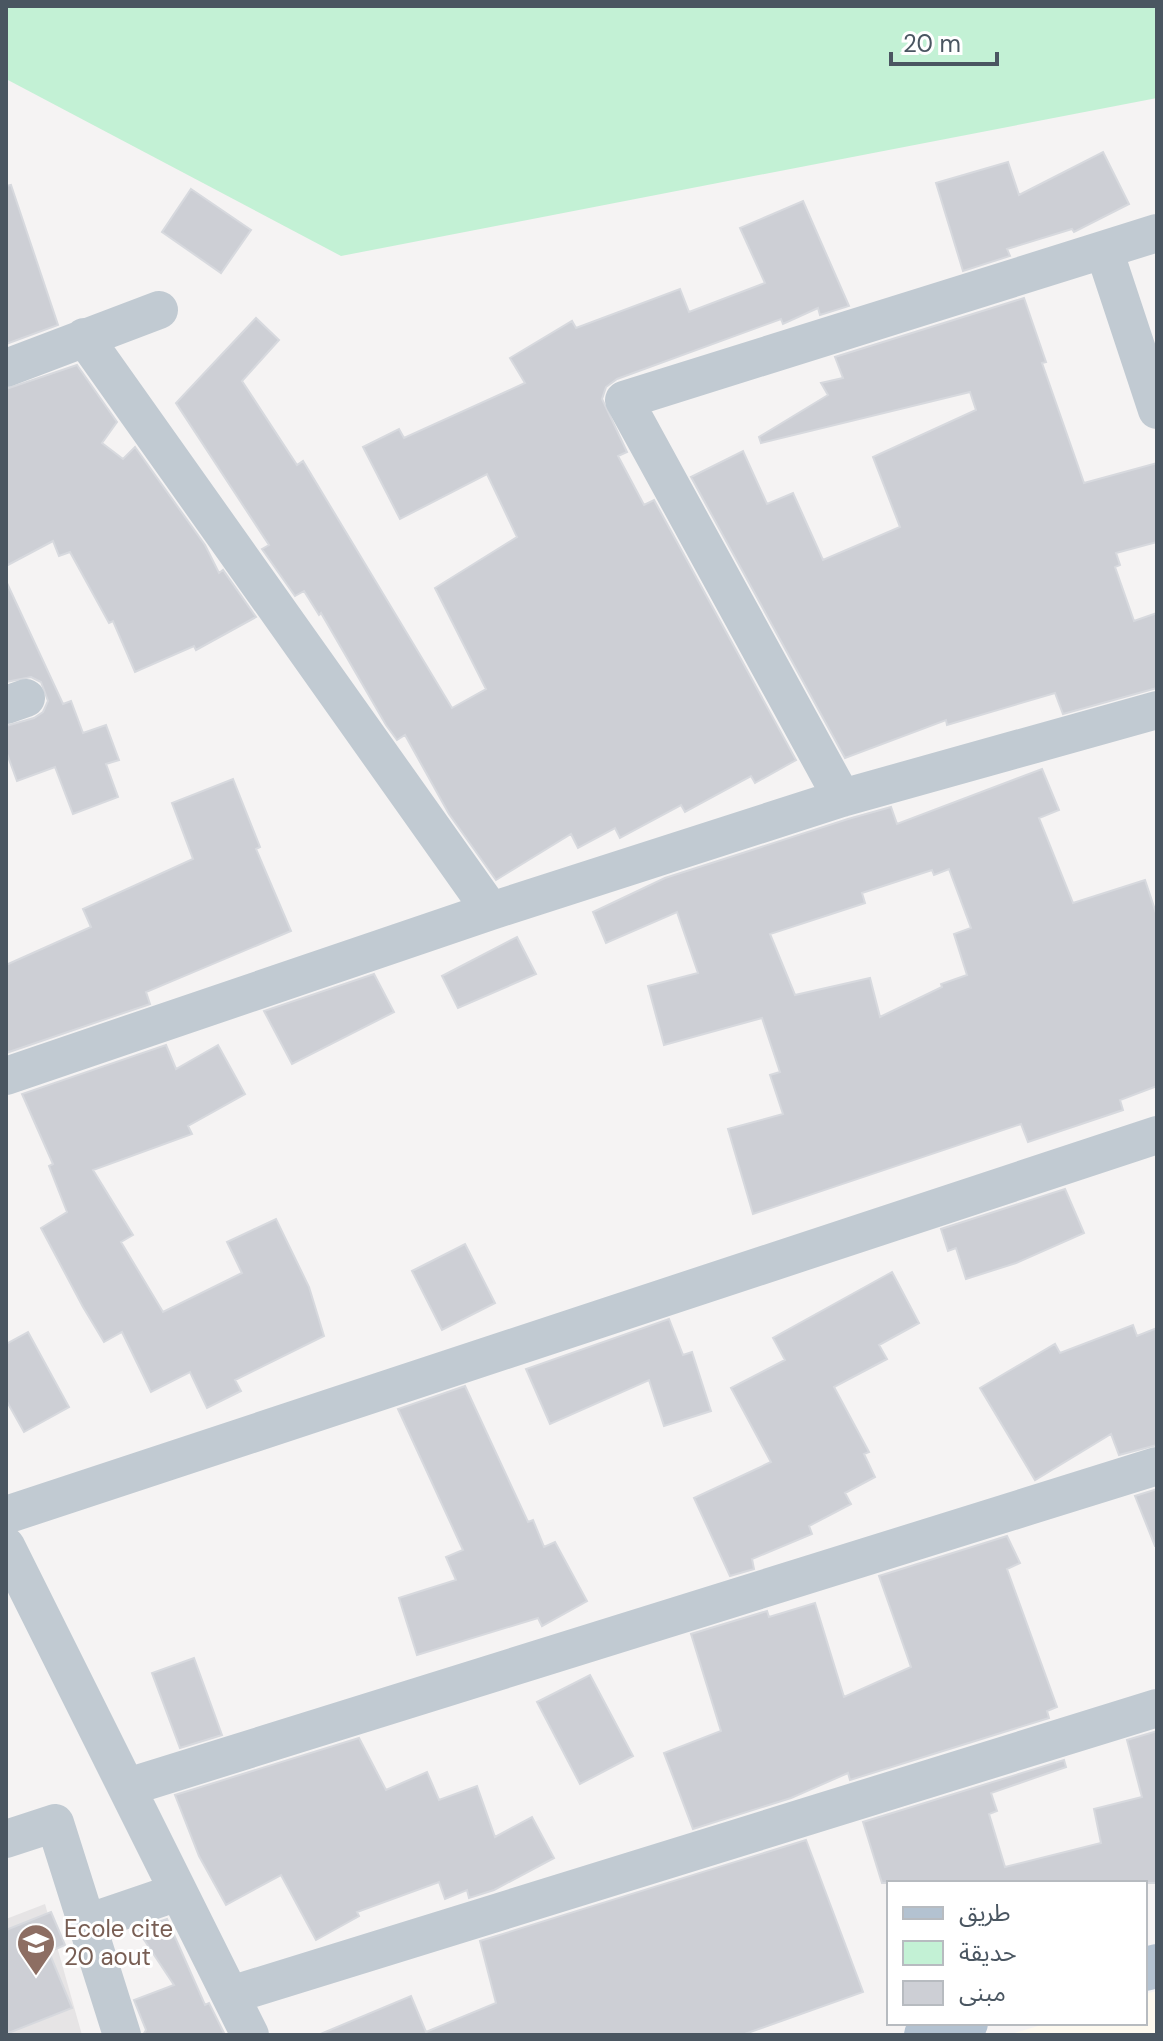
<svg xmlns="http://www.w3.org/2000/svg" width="1163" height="2041" font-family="'DM Sans','Noto Sans Arabic',sans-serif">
<rect width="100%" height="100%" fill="#f5f3f3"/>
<path fill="#fdf9ef" d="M 1157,1991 L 1157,2035 L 1008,2035 L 1048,2023 L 1145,2023 L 1145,1994 Z"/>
<path fill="#e6e4e5" d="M 45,1904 L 82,2035 L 6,2035 L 6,1919 Z"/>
<path fill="#c3f1d5" d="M 6,6 L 1157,6 L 1157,98 L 341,256 L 6,79 Z"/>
<path fill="#cdcfd5" stroke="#d7d9de" stroke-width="2" fill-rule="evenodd" d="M 1103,152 L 1129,204 L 1074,232 L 1072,229 L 1007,249 L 1010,256 L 963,271 L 936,183 L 1008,162 L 1019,195 Z
M 11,185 L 58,325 L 6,344 L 6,186 Z
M 191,189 L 251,230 L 221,273 L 162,232 Z
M 803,201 L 849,306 L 820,315 L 818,308 L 783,324 L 781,319 L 617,379 L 606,387 L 602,399 L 627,452 L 618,456 L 644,505 L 654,500 L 796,760 L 755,783 L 751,776 L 685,812 L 681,805 L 620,838 L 615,828 L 578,848 L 571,834 L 496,880 L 449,814 L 405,735 L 397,740 L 386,725 L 321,613 L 319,615 L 304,591 L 295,596 L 262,549 L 269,545 L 176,403 L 256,318 L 279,340 L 242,381 L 297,465 L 303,461 L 452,708 L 486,689 L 435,588 L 517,537 L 487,474 L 400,519 L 363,447 L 399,429 L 404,438 L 525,383 L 510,358 L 572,321 L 576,328 L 680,289 L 689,312 L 765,283 L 740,228 Z
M 1024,298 L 1046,362 L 1042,363 L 1084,483 L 1157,463 L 1157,542 L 1116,553 L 1120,565 L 1115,567 L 1134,621 L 1157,613 L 1157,688 L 1063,714 L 1055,693 L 947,725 L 946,720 L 845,758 L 691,477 L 743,451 L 767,504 L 793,493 L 823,560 L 900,527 L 873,457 L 976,410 L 970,392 L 761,443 L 759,437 L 828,395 L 821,383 L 843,378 L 835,357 Z
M 77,365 L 117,422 L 102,443 L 123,459 L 135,447 L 205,545 L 219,573 L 223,570 L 256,617 L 196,650 L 194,646 L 135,672 L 113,621 L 109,623 L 70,552 L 59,556 L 53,541 L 6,566 L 6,389 Z
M 6,581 L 63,704 L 71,701 L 83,733 L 106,725 L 119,760 L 106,764 L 118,797 L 73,814 L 55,767 L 17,781 L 6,751 L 6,726 L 34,718 L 43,712 L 48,701 L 41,682 L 31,677 L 6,682 Z
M 1042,769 L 1059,810 L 1039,818 L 1073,903 L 1145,880 L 1157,916 L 1157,1086 L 1120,1100 L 1123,1110 L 1028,1142 L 1021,1124 L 753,1214 L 728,1129 L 783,1114 L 770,1075 L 780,1072 L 762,1018 L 664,1045 L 648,986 L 698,973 L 677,912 L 606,943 L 593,912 L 665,878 L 848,819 L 891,807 L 897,824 ZM 949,869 L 971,928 L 954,934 L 967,975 L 941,984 L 942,987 L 880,1017 L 870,978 L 795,995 L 770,934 L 865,903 L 862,893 L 932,870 L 934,875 Z
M 233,779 L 260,847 L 256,849 L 291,931 L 146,992 L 150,1004 L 6,1053 L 6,965 L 91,927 L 83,909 L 193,859 L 172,803 Z
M 517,937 L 536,974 L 458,1008 L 442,976 Z
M 374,974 L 394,1012 L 292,1064 L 264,1011 Z
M 166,1045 L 176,1069 L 218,1045 L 245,1094 L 188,1126 L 192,1134 L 93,1170 L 133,1235 L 121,1242 L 163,1312 L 242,1273 L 227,1242 L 276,1219 L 309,1287 L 324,1336 L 235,1380 L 241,1391 L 207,1408 L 190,1372 L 151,1392 L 122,1332 L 104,1342 L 83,1307 L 41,1228 L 67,1212 L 49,1166 L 53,1164 L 22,1094 Z
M 1065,1189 L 1084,1233 L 1016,1263 L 966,1279 L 956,1248 L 948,1251 L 941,1229 Z
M 465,1244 L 495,1303 L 442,1330 L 412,1271 Z
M 892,1272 L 919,1323 L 879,1345 L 887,1359 L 834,1387 L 869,1452 L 864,1454 L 875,1477 L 845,1493 L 851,1504 L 809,1526 L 812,1534 L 752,1559 L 754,1569 L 730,1576 L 694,1498 L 771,1462 L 731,1388 L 785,1360 L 773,1338 Z
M 669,1319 L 683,1355 L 692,1352 L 711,1411 L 664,1426 L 649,1380 L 550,1424 L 526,1369 Z
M 1133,1325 L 1137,1336 L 1157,1328 L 1157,1445 L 1119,1455 L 1111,1434 L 1035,1480 L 980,1388 L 1055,1344 L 1060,1353 Z
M 28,1332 L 69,1407 L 24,1432 L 6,1400 L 6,1344 Z
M 465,1386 L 528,1522 L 533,1520 L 544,1547 L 555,1542 L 587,1601 L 542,1626 L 538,1618 L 417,1655 L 399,1598 L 456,1580 L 446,1557 L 463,1550 L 398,1409 Z
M 1157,1489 L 1157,1546 L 1155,1546 L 1135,1496 Z
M 1007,1536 L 1020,1563 L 1007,1569 L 1057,1707 L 1047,1711 L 1049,1718 L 850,1780 L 848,1773 L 791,1798 L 693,1829 L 664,1753 L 721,1731 L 691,1634 L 767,1611 L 769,1617 L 815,1603 L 844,1697 L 911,1667 L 879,1576 Z
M 194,1658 L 222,1735 L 180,1748 L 152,1673 Z
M 590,1675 L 633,1756 L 580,1784 L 537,1702 Z
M 1157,1731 L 1157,1883 L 882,1883 L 863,1822 L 1064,1760 L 1066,1767 L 991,1793 L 997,1811 L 989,1814 L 1005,1867 L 1101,1843 L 1094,1809 L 1142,1797 L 1127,1740 Z
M 359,1738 L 386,1790 L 427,1772 L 439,1800 L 477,1786 L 495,1837 L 532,1817 L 554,1858 L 494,1890 L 469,1898 L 467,1890 L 445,1899 L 439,1882 L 357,1912 L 359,1916 L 316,1940 L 281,1875 L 226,1905 L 199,1856 L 175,1795 Z
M 806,1840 L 863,1992 L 742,2035 L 318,2035 L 411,1996 L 426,2032 L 496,2003 L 480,1941 Z
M 51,1912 L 65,1945 L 49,1952 L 72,2008 L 6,2034 L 6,1930 Z
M 167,1919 L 205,2005 L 209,2003 L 225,2035 L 143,2035 L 146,2030 L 134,2000 L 174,1985 L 137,1929 Z"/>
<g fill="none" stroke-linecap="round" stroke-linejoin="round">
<path stroke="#c1cad2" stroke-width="38" d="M 1104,250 L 1157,410
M 84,337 L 491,911
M 6,368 L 159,310
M 6,705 L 26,698
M 842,798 L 624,400 L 1157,233
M 6,1076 L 491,911 L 842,798 L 1157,710
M 6,1515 L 1157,1135
M 6,1546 L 250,2035
M 128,1787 L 1157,1466
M 6,1839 L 55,1823 L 122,2035
M 87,1923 L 178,1892
M 231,1995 L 1157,1708"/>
<path stroke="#b3c2d1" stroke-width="44" d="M 1145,1969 L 1157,1966
M 926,2035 L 966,2023"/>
</g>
<defs>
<g id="school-pin" transform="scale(2)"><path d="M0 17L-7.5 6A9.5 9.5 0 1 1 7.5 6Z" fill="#8d6e63" stroke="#fff"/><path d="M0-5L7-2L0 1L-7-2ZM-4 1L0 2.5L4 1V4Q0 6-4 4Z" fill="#fff"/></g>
</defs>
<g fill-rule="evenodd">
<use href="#school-pin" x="36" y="1943"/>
</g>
<g text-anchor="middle" stroke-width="6" stroke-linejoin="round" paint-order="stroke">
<g font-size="24" fill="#785e54" stroke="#fff" text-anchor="start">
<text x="64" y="1937">Ecole cite<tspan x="64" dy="28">20 aout</tspan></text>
</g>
</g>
<rect width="1163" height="2041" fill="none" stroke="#4a5661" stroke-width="16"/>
<rect x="887" y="1881" width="260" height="144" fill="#ffffff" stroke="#b7bbc0" stroke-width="2"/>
<rect x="903" y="1907" width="40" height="12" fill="#b3c2d1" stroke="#b7bbc0" stroke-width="2"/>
<text x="959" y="1921" font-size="24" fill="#4a5661">طريق</text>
<rect x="903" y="1941" width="40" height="24" fill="#c3f1d5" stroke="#b7bbc0" stroke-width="2"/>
<text x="959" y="1961" font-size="24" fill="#4a5661">حديقة</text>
<rect x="903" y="1981" width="40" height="24" fill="#cdcfd5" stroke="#b7bbc0" stroke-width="2"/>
<text x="959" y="2001" font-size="24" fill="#4a5661">مبنى</text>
<path d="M891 52v12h106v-12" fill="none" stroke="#4a5661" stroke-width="4"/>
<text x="903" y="52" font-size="24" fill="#4a5661" stroke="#ffffff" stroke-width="6" paint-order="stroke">20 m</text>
</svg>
